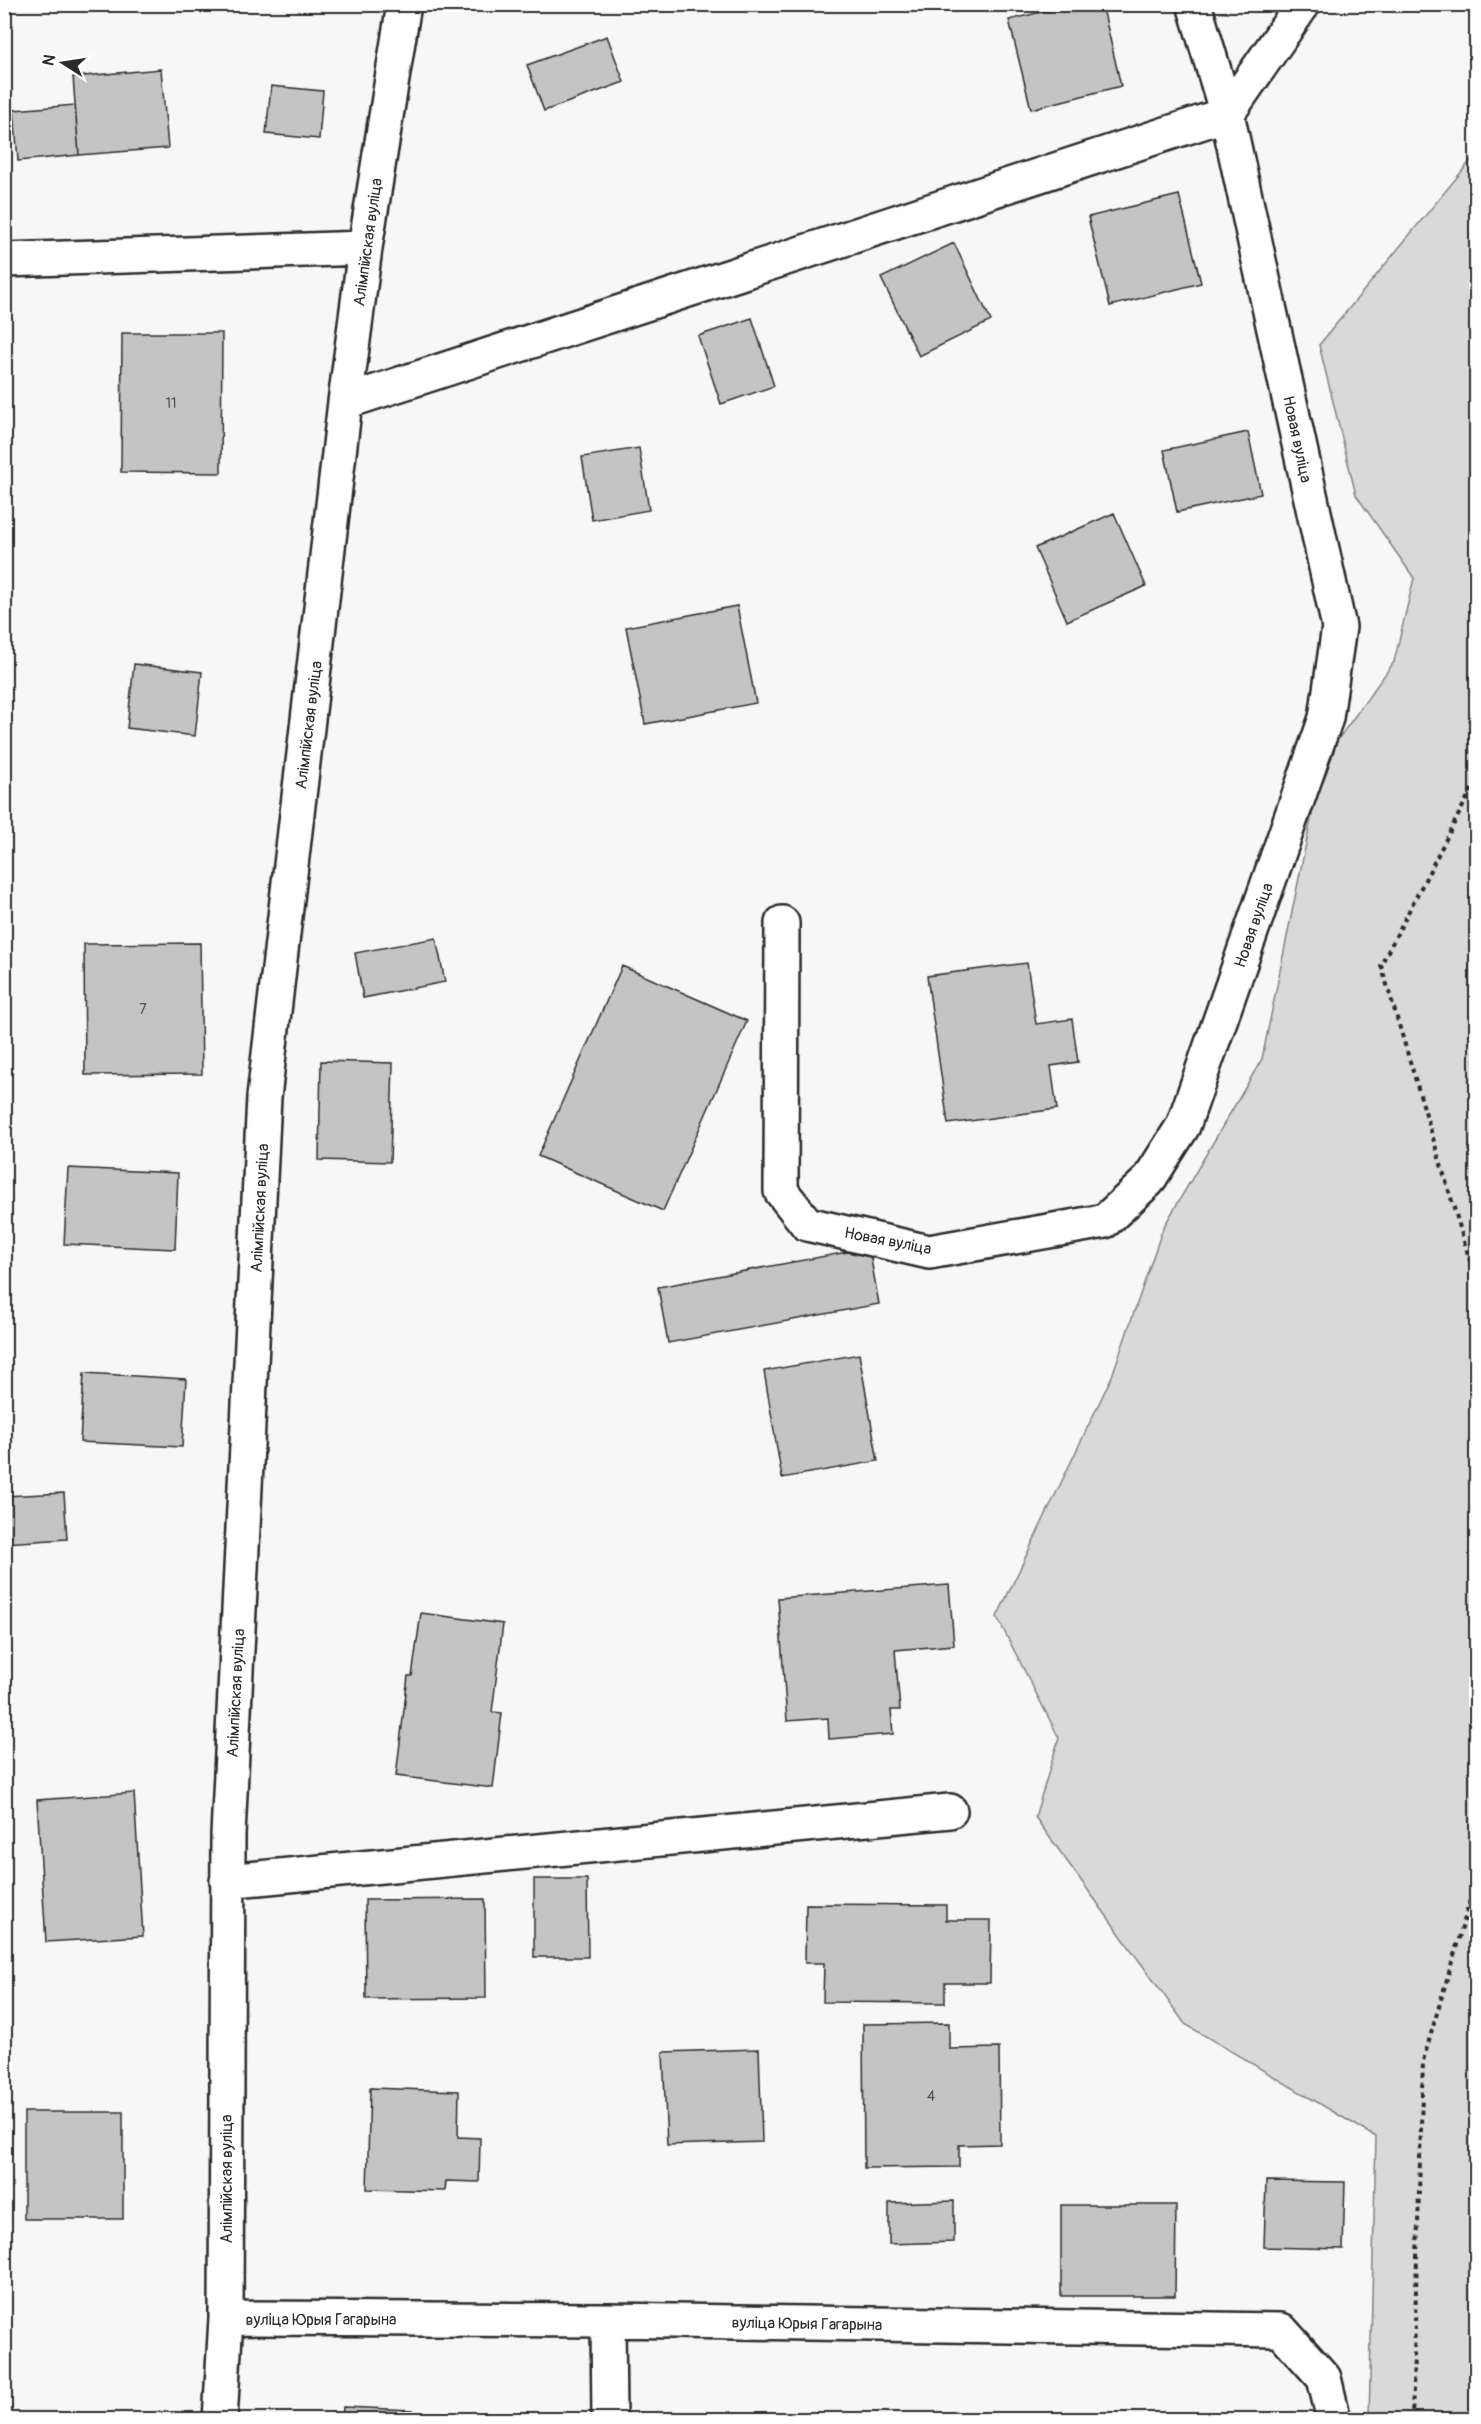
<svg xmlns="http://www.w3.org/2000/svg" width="1481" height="2424" font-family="Pangolin,sans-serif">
<rect width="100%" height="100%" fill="#f7f7f7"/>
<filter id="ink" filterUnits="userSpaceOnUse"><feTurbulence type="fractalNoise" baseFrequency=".0167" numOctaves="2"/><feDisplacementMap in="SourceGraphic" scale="12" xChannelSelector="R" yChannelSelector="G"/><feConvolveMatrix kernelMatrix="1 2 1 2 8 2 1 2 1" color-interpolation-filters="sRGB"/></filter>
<g filter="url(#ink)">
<path fill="#d9d9d9" stroke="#828282" stroke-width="1.5" d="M 1476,154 L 1476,2419 L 1369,2419 L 1376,2137 L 1185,2024 L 1035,1817 L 1059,1738 L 997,1617 L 1112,1376 L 1163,1228 L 1262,1059 L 1323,760 L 1394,662 L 1414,578 L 1356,495 L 1319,345 Z"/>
<path fill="#c4c4c4" stroke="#2b2b2b" stroke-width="1.5" d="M 1073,4 L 1102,4 L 1121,86 L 1031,109 L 1009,20 Z
M 607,36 L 624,82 L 544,111 L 527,65 Z
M 161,69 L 168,148 L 79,155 L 73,77 Z
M 271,86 L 323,91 L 319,139 L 266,134 Z
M 75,105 L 79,155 L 18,161 L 14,110 Z
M 1179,195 L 1201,283 L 1110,306 L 1088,217 Z
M 954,243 L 991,321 L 919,356 L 881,278 Z
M 752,318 L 774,386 L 721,404 L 698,336 Z
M 122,333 L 222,333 L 221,473 L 121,472 Z
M 1248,432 L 1261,494 L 1177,512 L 1164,450 Z
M 639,448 L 649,510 L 592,520 L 582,457 Z
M 1114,513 L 1146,586 L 1067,621 L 1035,548 Z
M 737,606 L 756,703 L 645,724 L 626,627 Z
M 134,664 L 202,672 L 195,736 L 127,728 Z
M 436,938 L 445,982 L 363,998 L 355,953 Z
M 200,943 L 202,1074 L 85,1075 L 84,944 Z
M 1027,963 L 1036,1024 L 1072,1019 L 1078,1062 L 1051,1066 L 1057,1109 L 948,1124 L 927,976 Z
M 622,966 L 747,1021 L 663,1211 L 538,1156 Z
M 321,1061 L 393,1063 L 390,1162 L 319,1160 Z
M 68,1168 L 178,1173 L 175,1249 L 64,1244 Z
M 869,1248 L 879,1304 L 668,1343 L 658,1287 Z
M 859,1354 L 878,1461 L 782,1478 L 764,1371 Z
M 84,1373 L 186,1379 L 182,1447 L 80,1442 Z
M 64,1493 L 67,1539 L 4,1543 L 4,1496 Z
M 949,1585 L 954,1645 L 895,1650 L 900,1710 L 891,1710 L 893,1734 L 829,1739 L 828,1718 L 787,1721 L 778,1598 Z
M 421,1613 L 503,1624 L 492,1712 L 502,1713 L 493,1788 L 396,1776 L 408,1676 L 412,1676 Z
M 134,1793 L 143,1936 L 46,1942 L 37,1800 Z
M 534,1879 L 587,1879 L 588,1957 L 534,1957 Z
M 485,1899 L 486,1998 L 366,1999 L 365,1900 Z
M 806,1904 L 946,1905 L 946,1920 L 991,1920 L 990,1983 L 945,1983 L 945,2003 L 823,2002 L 824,1963 L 805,1963 Z
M 949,2023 L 949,2049 L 999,2048 L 1000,2144 L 959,2145 L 959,2167 L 864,2168 L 863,2024 Z
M 759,2049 L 762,2142 L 667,2145 L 663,2052 Z
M 370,2088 L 459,2091 L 458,2137 L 480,2138 L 479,2182 L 446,2181 L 445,2191 L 367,2189 Z
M 24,2112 L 123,2112 L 123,2219 L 24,2219 Z
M 1266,2181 L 1345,2182 L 1343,2249 L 1264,2247 Z
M 954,2201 L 954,2242 L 889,2244 L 889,2203 Z
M 1061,2205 L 1176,2205 L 1175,2296 L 1061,2296 Z
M 343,2407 L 413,2410 L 412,2420 L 342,2420 Z
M 471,2417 L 566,2418 L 566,2420 L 471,2420 Z"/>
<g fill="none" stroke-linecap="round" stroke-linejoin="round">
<g stroke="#2b2b2b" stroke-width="38">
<path id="minor" d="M 4,260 L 365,248
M 345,402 L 1227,114 L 1303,4
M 782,923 L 781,1191 L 807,1224 L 929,1252 L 1105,1221 L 1148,1181 L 1183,1126 L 1326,718 L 1339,627 L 1227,114 L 1194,4
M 227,1881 L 950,1811
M 226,2318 L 608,2320 L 1281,2330 L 1324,2378 L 1334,2420
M 608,2320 L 609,2420
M 220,2420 L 226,2318 L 228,1835 L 264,1097 L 345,402 L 365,248 L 404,4"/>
</g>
<path stroke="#2b2b2b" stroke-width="4" stroke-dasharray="4.5 4.5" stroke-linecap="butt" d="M 1476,781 L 1381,965 L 1476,1281
M 1412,2420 L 1423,2061 L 1476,1880"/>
<use href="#minor" stroke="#fff" stroke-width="33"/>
</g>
</g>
<g text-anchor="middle" stroke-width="4.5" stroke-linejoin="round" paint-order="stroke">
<g font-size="14" fill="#515151">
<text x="171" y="408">11</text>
<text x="143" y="1014">7</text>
<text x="931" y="2101">4</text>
</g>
<g font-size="16" fill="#2b2b2b" stroke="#fff">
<text transform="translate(367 242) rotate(-82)" y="6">Алімпійская вуліца</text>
<text transform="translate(1298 439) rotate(78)" y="6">Новая вуліца</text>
<text transform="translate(308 725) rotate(-83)" y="6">Алімпійская вуліца</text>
<text transform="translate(1253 925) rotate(-71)" y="6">Новая вуліца</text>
<text transform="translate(259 1208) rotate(-87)" y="6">Алімпійская вуліца</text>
<text transform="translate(888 1240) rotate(11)" y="6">Новая вуліца</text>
<text transform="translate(235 1693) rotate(-87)" y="6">Алімпійская вуліца</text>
<text transform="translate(226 2179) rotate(-90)" y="6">Алімпійская вуліца</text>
<text x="321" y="2325">вуліца Юрыя Гагарына</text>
<text transform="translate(807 2323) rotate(1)" y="6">вуліца Юрыя Гагарына</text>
</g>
</g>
<rect width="1481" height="2424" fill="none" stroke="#fff" stroke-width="24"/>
<rect x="12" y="12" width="1457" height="2400" fill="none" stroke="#2b2b2b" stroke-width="2" filter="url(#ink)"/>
<g transform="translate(63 63) rotate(282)" stroke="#ffffff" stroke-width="4.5" paint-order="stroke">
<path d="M0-4.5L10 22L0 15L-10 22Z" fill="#2b2b2b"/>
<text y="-9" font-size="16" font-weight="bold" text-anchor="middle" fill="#2b2b2b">N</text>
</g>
</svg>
